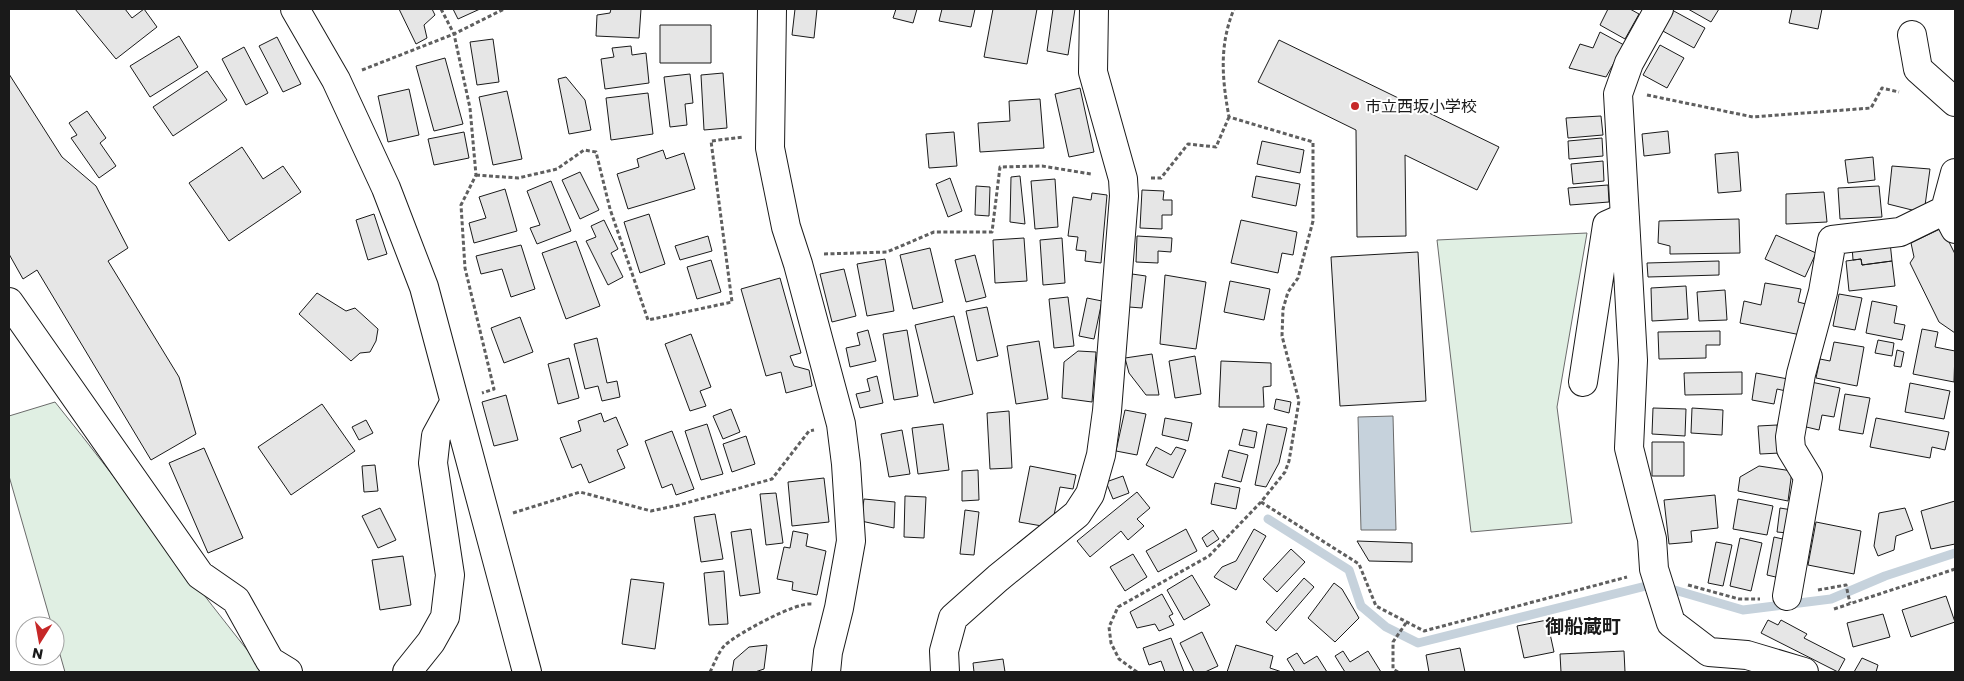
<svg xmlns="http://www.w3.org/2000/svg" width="1964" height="681" font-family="Poppins,'Noto Sans JP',sans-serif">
<rect width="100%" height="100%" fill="#fff"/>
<path fill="#e0efe3" stroke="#6a6a6a" d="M 1587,233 L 1557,407 L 1572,523 L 1471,532 L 1437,240 Z
M 55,402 C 127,491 193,584 265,672 L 65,672 L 55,637 L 55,626 L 52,626 L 9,476 L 9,416 Z"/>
<path fill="#c6d2dc" stroke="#6a6a6a" d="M 1393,416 L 1396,530 L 1361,530 L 1358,417 Z"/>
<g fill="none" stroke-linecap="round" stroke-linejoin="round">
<path stroke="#c6d2dc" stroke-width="9" d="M 1268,519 L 1349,570 L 1361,606 L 1386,627 L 1418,643 L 1654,584 L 1743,610 L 1831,599 L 1885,576 L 1955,553"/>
</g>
<path fill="#e6e6e6" stroke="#1a1a1a" d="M 75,9 L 125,9 L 132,18 L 144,9 L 157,27 L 116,59 Z
M 399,9 L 432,9 L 435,15 L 424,25 L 427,38 L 416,44 Z
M 453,9 L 480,9 L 458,19 Z
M 611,9 L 641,9 L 639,38 L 596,36 L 597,15 L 610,13 Z
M 795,9 L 817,9 L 814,38 L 792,35 Z
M 896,9 L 917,9 L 913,23 L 893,18 Z
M 942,9 L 975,9 L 971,27 L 939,21 Z
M 993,9 L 1037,9 L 1027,64 L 984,57 Z
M 1053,9 L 1075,9 L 1068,55 L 1047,51 Z
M 1608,9 L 1630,9 L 1639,14 L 1625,39 L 1600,25 Z
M 1688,9 L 1719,9 L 1711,22 Z
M 1792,9 L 1822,9 L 1818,29 L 1789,23 Z
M 1672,10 L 1705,28 L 1694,48 L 1661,30 Z
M 660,25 L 711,25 L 711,63 L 660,63 Z
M 1600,32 L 1624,45 L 1606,77 L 1569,68 L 1580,44 L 1593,48 Z
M 179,36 L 198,67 L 150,97 L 130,66 Z
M 277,37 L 301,84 L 283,92 L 259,46 Z
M 493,39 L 499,82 L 477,85 L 470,42 Z
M 1279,40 L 1499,147 L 1477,190 L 1405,155 L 1406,236 L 1357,237 L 1356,130 L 1258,82 Z
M 1660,45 L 1684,58 L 1667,88 L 1643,75 Z
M 631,46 L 632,55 L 646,53 L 649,83 L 605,89 L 601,59 L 614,57 L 612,48 Z
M 244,47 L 268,93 L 246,105 L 222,59 Z
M 445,58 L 463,124 L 434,131 L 416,66 Z
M 207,71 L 227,100 L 173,136 L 153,107 Z
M 723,73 L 727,128 L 704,130 L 701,75 Z
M 9,74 L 62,157 L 96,186 L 128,248 L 108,261 L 179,377 L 196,434 L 151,460 L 37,270 L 23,279 L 9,254 Z
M 690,74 L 693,103 L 685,104 L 687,125 L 670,127 L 664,77 Z
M 566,77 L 585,100 L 591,130 L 569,134 L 558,79 Z
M 1080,88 L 1094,152 L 1069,157 L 1055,94 Z
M 409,89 L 419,135 L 388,142 L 378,96 Z
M 507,91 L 522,159 L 493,165 L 479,97 Z
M 648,93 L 653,134 L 611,140 L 606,98 Z
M 1040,99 L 1044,148 L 980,152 L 978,123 L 1010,121 L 1009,101 Z
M 87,111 L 106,138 L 100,143 L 116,166 L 99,178 L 71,138 L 77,135 L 69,123 Z
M 1601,116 L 1603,135 L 1568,138 L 1566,118 Z
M 1668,131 L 1670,153 L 1644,156 L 1642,134 Z
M 464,132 L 469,158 L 434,165 L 428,139 Z
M 954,132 L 957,166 L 929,168 L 926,134 Z
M 1602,138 L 1603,156 L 1569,159 L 1568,141 Z
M 1262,141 L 1304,150 L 1300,173 L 1257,164 Z
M 242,147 L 263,179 L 283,166 L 301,192 L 229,241 L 189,183 Z
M 663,150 L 666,159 L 684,153 L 695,189 L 628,209 L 617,174 L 639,167 L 637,159 Z
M 1738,152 L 1741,191 L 1718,193 L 1715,154 Z
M 1873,157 L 1875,180 L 1848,183 L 1845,160 Z
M 1603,161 L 1604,181 L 1573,184 L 1571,164 Z
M 1892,166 L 1930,169 L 1924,213 L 1888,204 Z
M 580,172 L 599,210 L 580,219 L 562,180 Z
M 1020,176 L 1025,224 L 1010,222 L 1011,177 Z
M 1256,176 L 1300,184 L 1296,206 L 1252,197 Z
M 950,178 L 962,211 L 948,217 L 936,184 Z
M 1055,179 L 1058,227 L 1035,229 L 1031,181 Z
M 551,181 L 571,231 L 537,244 L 530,228 L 540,225 L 527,191 Z
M 1608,185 L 1609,202 L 1570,205 L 1568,188 Z
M 976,186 L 990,187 L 989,216 L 975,215 Z
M 1879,186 L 1882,217 L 1840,219 L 1838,188 Z
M 505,189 L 517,231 L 474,243 L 469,223 L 486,218 L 479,197 Z
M 1142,190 L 1164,191 L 1163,200 L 1172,200 L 1172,215 L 1162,215 L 1162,229 L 1140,228 Z
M 1824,192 L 1827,222 L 1786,224 L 1786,194 Z
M 1092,193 L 1107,195 L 1101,263 L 1085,261 L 1086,251 L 1076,250 L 1078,237 L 1068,236 L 1073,197 L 1091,200 Z
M 374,214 L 387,254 L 368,260 L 356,220 Z
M 649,214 L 665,264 L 640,273 L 624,222 Z
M 1739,219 L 1740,253 L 1670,254 L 1670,246 L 1658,243 L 1659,221 Z
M 604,220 L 618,249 L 611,253 L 623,277 L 608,285 L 586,241 L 596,237 L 591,226 Z
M 1241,220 L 1297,232 L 1293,255 L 1282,253 L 1278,273 L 1231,263 Z
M 1942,228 L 1955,254 L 1955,333 L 1939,322 L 1910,263 L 1914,257 L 1911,243 Z
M 1776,235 L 1816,253 L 1805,277 L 1765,259 Z
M 708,236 L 712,251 L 680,260 L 675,246 Z
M 1137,236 L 1172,238 L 1171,252 L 1158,251 L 1158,263 L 1136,262 Z
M 1024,238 L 1027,281 L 995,283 L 993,240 Z
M 1062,238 L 1065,283 L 1043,285 L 1040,240 Z
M 576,241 L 600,306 L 566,319 L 542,253 Z
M 1890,242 L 1892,261 L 1862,265 L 1861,259 L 1853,260 L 1852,246 Z
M 521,245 L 535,289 L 511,297 L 502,269 L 481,274 L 476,256 Z
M 930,248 L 943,302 L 913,309 L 900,255 Z
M 1418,252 L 1426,401 L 1340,406 L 1331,257 Z
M 975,255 L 986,297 L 966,302 L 955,260 Z
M 885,259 L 894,311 L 867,316 L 857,264 Z
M 1861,259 L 1862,265 L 1892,261 L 1895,286 L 1849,291 L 1846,261 Z
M 711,260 L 721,292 L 697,299 L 687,267 Z
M 1719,261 L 1719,275 L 1648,277 L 1647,263 Z
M 844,269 L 856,316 L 832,322 L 820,274 Z
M 1132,274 L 1146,276 L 1142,308 L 1129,307 Z
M 1165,275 L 1206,282 L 1196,349 L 1160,344 Z
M 780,278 L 801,353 L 790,356 L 794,366 L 809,370 L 812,386 L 786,393 L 781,372 L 766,376 L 741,289 Z
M 1230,281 L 1270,289 L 1264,320 L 1224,312 Z
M 1765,283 L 1801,289 L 1798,302 L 1806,304 L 1801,335 L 1740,323 L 1744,301 L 1761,305 Z
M 1686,286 L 1688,319 L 1652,321 L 1651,288 Z
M 1725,290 L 1727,320 L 1699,321 L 1697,292 Z
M 317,293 L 346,311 L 355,308 L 378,329 L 376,341 L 370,352 L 360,353 L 351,361 L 299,314 Z
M 1839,294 L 1862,298 L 1855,330 L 1833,326 Z
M 1068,297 L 1074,346 L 1054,348 L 1049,299 Z
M 1087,298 L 1102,301 L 1094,339 L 1079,336 Z
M 1872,301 L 1897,306 L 1894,323 L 1905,325 L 1902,340 L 1866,333 Z
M 987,307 L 998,356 L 977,361 L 966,311 Z
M 954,316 L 973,394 L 934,403 L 915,325 Z
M 520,317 L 533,352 L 504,363 L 491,328 Z
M 1922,329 L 1938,332 L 1935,347 L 1955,351 L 1954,382 L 1913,374 Z
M 868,330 L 876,361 L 850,367 L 846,348 L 860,345 L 857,333 Z
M 907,330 L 918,396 L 894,400 L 883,334 Z
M 1720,331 L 1720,345 L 1706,345 L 1706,358 L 1659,359 L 1658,332 Z
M 691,334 L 711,387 L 700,391 L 706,406 L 690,411 L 665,344 Z
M 597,338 L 607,383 L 617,381 L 620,397 L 602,401 L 598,386 L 585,389 L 574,344 Z
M 1878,340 L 1894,343 L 1892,356 L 1875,353 Z
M 1039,341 L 1048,399 L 1016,404 L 1007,346 Z
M 1834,342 L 1864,347 L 1857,386 L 1816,378 L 1820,359 L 1830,361 Z
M 1897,350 L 1904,352 L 1901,367 L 1894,366 Z
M 1078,351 L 1096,352 L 1092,402 L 1062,398 L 1064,362 Z
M 1152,354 L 1159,395 L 1146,395 L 1129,373 L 1125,358 Z
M 1195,356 L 1201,394 L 1175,398 L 1169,361 Z
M 569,358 L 579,398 L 558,404 L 548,364 Z
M 1221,361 L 1271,363 L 1271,386 L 1263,387 L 1264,407 L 1219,407 Z
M 1742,372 L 1742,394 L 1685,395 L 1684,373 Z
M 1756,373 L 1788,379 L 1786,391 L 1777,389 L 1774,404 L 1752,400 Z
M 877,376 L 883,403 L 860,408 L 856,394 L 870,391 L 867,379 Z
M 1811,382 L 1840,388 L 1834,417 L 1822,415 L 1819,430 L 1802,426 Z
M 1910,383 L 1950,391 L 1944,419 L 1905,412 Z
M 1845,394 L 1870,398 L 1863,434 L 1839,430 Z
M 506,395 L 518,440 L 494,446 L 482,402 Z
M 1276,399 L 1291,402 L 1289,413 L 1274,409 Z
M 322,404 L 355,451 L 291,495 L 258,447 Z
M 1653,408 L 1686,409 L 1685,436 L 1652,434 Z
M 1692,408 L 1723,410 L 1722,435 L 1691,433 Z
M 731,409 L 740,432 L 723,439 L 713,416 Z
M 1125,410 L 1146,414 L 1137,455 L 1116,451 Z
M 1009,411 L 1012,468 L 990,469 L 987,413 Z
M 601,413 L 604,422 L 616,417 L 628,445 L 617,450 L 625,468 L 589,483 L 581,464 L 572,468 L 560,438 L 581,431 L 578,421 Z
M 1165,418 L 1192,423 L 1188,441 L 1162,435 Z
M 1876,418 L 1949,432 L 1945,450 L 1932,447 L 1930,458 L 1870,447 Z
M 366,420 L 373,433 L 359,440 L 352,427 Z
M 707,424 L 723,474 L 701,480 L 685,431 Z
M 943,424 L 949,470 L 918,474 L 912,428 Z
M 1267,424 L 1287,428 L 1279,463 L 1266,487 L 1255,485 Z
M 1777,425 L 1780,453 L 1760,454 L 1758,426 Z
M 1243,429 L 1257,432 L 1254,448 L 1239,445 Z
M 902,430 L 910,474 L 889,477 L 881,434 Z
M 672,431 L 694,489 L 676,495 L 672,484 L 662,488 L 645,441 Z
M 746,436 L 755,464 L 732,472 L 723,444 Z
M 1652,442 L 1684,442 L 1684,476 L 1652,476 Z
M 1156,447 L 1171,455 L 1176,447 L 1186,450 L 1173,478 L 1146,465 Z
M 204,448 L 243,538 L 208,553 L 169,463 Z
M 1229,450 L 1248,455 L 1241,482 L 1222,477 Z
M 375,465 L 378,491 L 364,492 L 362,466 Z
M 1030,466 L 1076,475 L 1073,489 L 1060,487 L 1054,515 L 1042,526 L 1019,522 Z
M 1759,466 L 1792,471 L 1788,501 L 1738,491 L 1740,477 Z
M 978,470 L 979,500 L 962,501 L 962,471 Z
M 1123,476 L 1129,493 L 1113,499 L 1106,482 Z
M 824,478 L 829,522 L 792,526 L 788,482 Z
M 1215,483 L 1240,488 L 1236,509 L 1211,504 Z
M 1137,492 L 1150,508 L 1137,519 L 1144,526 L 1128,540 L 1121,531 L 1090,557 L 1077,541 Z
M 776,493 L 783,543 L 766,545 L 760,494 Z
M 1715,495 L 1718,528 L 1691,531 L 1692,542 L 1669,544 L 1664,500 Z
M 905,496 L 926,497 L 924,538 L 904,537 Z
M 864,499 L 895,502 L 894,528 L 861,521 Z
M 1738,499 L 1773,506 L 1767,535 L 1733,529 Z
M 1955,501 L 1955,544 L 1931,549 L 1921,511 Z
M 380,508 L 396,540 L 378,548 L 362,516 Z
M 1780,508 L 1792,510 L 1788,533 L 1777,532 Z
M 1905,508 L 1913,530 L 1896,536 L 1894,550 L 1878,556 L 1874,546 L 1879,513 Z
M 965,510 L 979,512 L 974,555 L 960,554 Z
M 715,514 L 723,559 L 701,562 L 694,517 Z
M 1816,522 L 1861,531 L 1854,574 L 1808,565 Z
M 751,529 L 760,593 L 740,596 L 731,532 Z
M 1186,529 L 1197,551 L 1158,572 L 1146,551 Z
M 1254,529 L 1266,536 L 1236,590 L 1214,577 L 1222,567 L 1236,561 Z
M 1213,530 L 1219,539 L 1207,547 L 1202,538 Z
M 793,531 L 808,534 L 806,546 L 826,551 L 817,595 L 792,590 L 793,582 L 777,579 L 784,547 L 790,548 Z
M 1774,537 L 1787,540 L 1780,578 L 1767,575 Z
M 1740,538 L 1762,543 L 1751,591 L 1730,586 Z
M 1357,541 L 1412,543 L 1412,562 L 1369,561 Z
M 1716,542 L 1732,545 L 1723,586 L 1708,583 Z
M 1291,549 L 1305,562 L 1277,592 L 1263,579 Z
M 1133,554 L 1147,577 L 1125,591 L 1110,567 Z
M 403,556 L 411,605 L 380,610 L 372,560 Z
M 724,571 L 728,624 L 709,625 L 704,573 Z
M 1192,575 L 1210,605 L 1184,620 L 1167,590 Z
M 1304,578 L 1314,587 L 1276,631 L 1266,622 Z
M 631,579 L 664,583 L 655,649 L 622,644 Z
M 1334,583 L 1342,589 L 1359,618 L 1335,642 L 1308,618 Z
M 1162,594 L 1173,614 L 1169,616 L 1174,625 L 1159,631 L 1155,624 L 1137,628 L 1130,612 Z
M 1946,596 L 1955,622 L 1911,637 L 1902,610 Z
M 1883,614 L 1890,637 L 1853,647 L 1847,623 Z
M 1547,620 L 1554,652 L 1524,658 L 1517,626 Z
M 1768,620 L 1778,625 L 1781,620 L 1807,634 L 1804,638 L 1845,659 L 1838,672 L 1761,633 Z
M 1202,632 L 1218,666 L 1205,672 L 1194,672 L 1180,643 Z
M 1171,638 L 1184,672 L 1165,672 L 1161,661 L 1149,665 L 1143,648 Z
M 767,645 L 764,669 L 755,672 L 732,672 L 734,660 L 749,647 Z
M 1236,645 L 1273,656 L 1270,668 L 1282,672 L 1227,672 Z
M 1460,648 L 1465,672 L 1429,672 L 1426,655 Z
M 1343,651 L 1350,662 L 1368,651 L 1381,672 L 1345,672 L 1335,656 Z
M 1624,651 L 1625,672 L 1561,672 L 1560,654 Z
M 1297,653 L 1304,664 L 1317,656 L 1327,672 L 1295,672 L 1287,659 Z
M 1862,658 L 1878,665 L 1876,672 L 1854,672 Z
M 1003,659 L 1005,672 L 974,672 L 973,663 Z"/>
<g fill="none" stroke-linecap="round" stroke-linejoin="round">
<g stroke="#1a1a1a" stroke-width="30">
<path id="minor" d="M 295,9 L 336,80 L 386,188 L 424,287 L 527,672
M 772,9 L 770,148 L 786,227 L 798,264 L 841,424 L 846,464 L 851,541 L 839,608 L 828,652 L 826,672
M 1659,9 L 1629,63 L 1618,94 L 1633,360 L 1629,448 L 1652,539 L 1654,569 L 1671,623 L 1709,652 L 1747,655 L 1804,672
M 1912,35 L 1918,69 L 1955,102
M 1955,173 L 1945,210 L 1955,229
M 9,302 L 200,575 L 236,600 L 270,661 L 288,672
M 1583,382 L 1607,225 L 1625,217
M 1787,596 L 1808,477 L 1791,449 L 1790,437 L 1801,374 L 1823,292 L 1832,240 L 1900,232 L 1945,210
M 407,672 L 431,642 L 445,617 L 450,575 L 433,463 L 436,436 L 454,403
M 945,672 L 944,651 L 953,618 L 998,578 L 1077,514 L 1090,494 L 1101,455 L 1107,411 L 1124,196 L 1123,179 L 1093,72 L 1094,9"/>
</g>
<path stroke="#5f5f5f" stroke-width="3" stroke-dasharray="4 2.5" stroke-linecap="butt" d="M 441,9 L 454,34 L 470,108 L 476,175 L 461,205 L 465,268 L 494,389 L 482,393
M 362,70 L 454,34 L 504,9
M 1647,95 L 1753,117 L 1871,108 L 1882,88 L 1899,92
M 476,175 L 518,178 L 557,169 L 584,150 L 596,152 L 610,209 L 648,320 L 732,302 L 711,141 L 743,137
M 1151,178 L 1161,178 L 1188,144 L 1216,147 L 1229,117
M 824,254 L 887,252 L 934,232 L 992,232 L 1000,167 L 1042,166 L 1091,174
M 1261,502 L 1359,564 L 1376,606 L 1424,631 L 1627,577
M 513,513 L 580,492 L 651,511 L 679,505 L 772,479 L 809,431 L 814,430
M 1688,585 L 1739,599 L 1760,599
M 1818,590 L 1846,585 L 1850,603
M 1834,609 L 1955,569
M 710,672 C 714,664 719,651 725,645 C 739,633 795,602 812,604
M 1137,672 L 1119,659 L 1111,643 L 1109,627 L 1118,607 L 1209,556 L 1261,502 L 1285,472 L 1289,461 L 1299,401 L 1282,336 L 1283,309 L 1288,292 L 1298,278 L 1313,221 L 1313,142 L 1229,117 C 1222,79 1219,45 1234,9
M 1398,672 L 1393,669 L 1393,642 L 1406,623"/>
<use href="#minor" stroke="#fff" stroke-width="28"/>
</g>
<circle fill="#c62828" stroke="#fff" stroke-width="2" cx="1355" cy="106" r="5"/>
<g text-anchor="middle" stroke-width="4" stroke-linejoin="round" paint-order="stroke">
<g font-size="16" fill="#1a1a1a" stroke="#fff" text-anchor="start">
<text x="1365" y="112">市立西坂小学校</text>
</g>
<g font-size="19" font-weight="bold" fill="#1a1a1a" stroke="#fff">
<text x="1583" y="633">御船蔵町</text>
</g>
</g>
<rect width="1964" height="681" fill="none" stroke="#1a1a1a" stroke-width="20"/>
<g transform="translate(40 641) rotate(191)"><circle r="24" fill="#ffffff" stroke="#a3a3a3"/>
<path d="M0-4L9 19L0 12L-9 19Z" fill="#c62828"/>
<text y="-8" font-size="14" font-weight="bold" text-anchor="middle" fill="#1a1a1a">N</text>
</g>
</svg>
